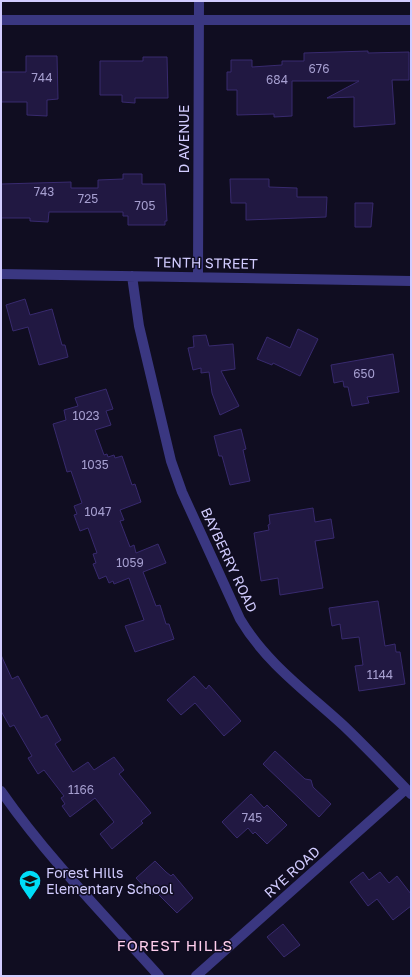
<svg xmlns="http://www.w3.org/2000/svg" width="412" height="977" font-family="'Golos Text',sans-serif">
<rect width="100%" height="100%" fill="#100d21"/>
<path fill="#211842" stroke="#382a6e" d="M 368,51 L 368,53 L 409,52 L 409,80 L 392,80 L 395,124 L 354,127 L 354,97 L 327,98 L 359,81 L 292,81 L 292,116 L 274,117 L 274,114 L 237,115 L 237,90 L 227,90 L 227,72 L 231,72 L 231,60 L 252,60 L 252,67 L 282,65 L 282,61 L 304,61 L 304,53 Z
M 26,56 L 57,56 L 58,99 L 47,100 L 47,116 L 27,115 L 27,102 L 1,102 L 1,72 L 26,72 Z
M 143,57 L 167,57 L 168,98 L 135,98 L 135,103 L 122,102 L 122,95 L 100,95 L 100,61 L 143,61 Z
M 123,174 L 142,174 L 142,184 L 165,184 L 167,221 L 165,221 L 165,225 L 128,225 L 128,216 L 123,216 L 123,212 L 49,212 L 48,222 L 30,221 L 30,218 L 1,218 L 1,184 L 71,182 L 71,188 L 98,188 L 98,180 L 123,179 Z
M 230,179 L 269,179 L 269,187 L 297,188 L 297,197 L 327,197 L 326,217 L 246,220 L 246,203 L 231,203 Z
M 355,203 L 373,203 L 371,227 L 355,227 Z
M 25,299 L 30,315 L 52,309 L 62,345 L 65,345 L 68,357 L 39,365 L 28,327 L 13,331 L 6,305 Z
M 298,329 L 318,339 L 300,376 L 273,363 L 272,365 L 257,359 L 267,337 L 290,348 Z
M 206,335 L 209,346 L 233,344 L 235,369 L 221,371 L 239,406 L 220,415 L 212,393 L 209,372 L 201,373 L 201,368 L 193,370 L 188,348 L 194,347 L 193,336 Z
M 393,354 L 399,392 L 367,397 L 369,403 L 352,406 L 348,387 L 344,387 L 343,381 L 334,383 L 331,365 Z
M 106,389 L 113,409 L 106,411 L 111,425 L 95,430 L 104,455 L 107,454 L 108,457 L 114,455 L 115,458 L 122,456 L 132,485 L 135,484 L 141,502 L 120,510 L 124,520 L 120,521 L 130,547 L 134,545 L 136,553 L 158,544 L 166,563 L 143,572 L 156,606 L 160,605 L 166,624 L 169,624 L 174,639 L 135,652 L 125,626 L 144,620 L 129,578 L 114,584 L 113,581 L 109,583 L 106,576 L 99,579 L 93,564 L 96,563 L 93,554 L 97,553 L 88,528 L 80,531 L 74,515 L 77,514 L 74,506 L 82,503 L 71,471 L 67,472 L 53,424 L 66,420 L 64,410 L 78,406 L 75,398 Z
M 241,429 L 246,449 L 243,450 L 250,481 L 230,485 L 222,456 L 219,456 L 214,436 Z
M 313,508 L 315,522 L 331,519 L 334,538 L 315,541 L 323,588 L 280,595 L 278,578 L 261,581 L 254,533 L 269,530 L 268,525 L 270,524 L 269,515 Z
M 378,601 L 385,646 L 395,644 L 396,652 L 400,652 L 405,684 L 359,691 L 355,666 L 363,665 L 359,637 L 342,639 L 340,624 L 332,626 L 329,608 Z
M 1,655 L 12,679 L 18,676 L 41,718 L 47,715 L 61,740 L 55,744 L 73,772 L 88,762 L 94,770 L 114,757 L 124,770 L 119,774 L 151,813 L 141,821 L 143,823 L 112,849 L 100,834 L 114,822 L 95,798 L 70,817 L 62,806 L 65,804 L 61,798 L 64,796 L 44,770 L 38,774 L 28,758 L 32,756 L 14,725 L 10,727 L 1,711 Z
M 194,676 L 206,689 L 209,685 L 241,721 L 224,736 L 195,703 L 181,715 L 167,700 Z
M 275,751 L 305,779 L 311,780 L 313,787 L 331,804 L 319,817 L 263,764 Z
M 251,794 L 264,808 L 267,805 L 287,825 L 267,844 L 255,832 L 253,834 L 248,828 L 237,838 L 222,822 Z
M 155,861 L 166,872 L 171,876 L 173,874 L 193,898 L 177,913 L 155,891 L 152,895 L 136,878 Z
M 363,872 L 369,880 L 380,872 L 389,883 L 397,876 L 411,894 L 411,906 L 393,920 L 377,899 L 368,906 L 350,882 Z
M 283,924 L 300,945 L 284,957 L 267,937 Z"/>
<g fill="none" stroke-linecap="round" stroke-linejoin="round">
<path stroke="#3a3781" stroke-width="10" d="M 1,20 L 411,20
M 1,274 L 411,281
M 132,276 L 139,326 L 171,461 L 182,492 L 240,619 C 266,663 307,692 344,726 C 367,748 389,771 411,794
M 198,276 L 199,1
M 1,791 C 47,857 105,916 159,976
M 196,976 L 406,789"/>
</g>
<defs>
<g id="school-pin" transform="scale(1.15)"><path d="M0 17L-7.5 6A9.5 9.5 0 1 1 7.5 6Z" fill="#00ddf7" stroke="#100d21"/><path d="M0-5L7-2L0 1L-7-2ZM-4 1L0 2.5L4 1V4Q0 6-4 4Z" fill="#111"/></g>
</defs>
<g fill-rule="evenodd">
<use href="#school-pin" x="30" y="881"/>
</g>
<g text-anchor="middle" stroke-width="3" stroke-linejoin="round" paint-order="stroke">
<g font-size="12" fill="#a69fd0">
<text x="319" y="73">676</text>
<text x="42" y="82">744</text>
<text x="277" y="84">684</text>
<text x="44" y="196">743</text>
<text x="88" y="203">725</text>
<text x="145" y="210">705</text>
<text x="364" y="378">650</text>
<text x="86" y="420">1023</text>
<text x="95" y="469">1035</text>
<text x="98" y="516">1047</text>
<text x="130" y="567">1059</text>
<text x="380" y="679">1144</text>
<text x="81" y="794">1166</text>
<text x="252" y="822">745</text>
</g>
<g font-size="14" fill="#d2ccff" stroke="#100d21">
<text transform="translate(184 139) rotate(-90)" y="5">D AVENUE</text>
<text transform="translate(206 263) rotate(1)" y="5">TENTH STREET</text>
<text transform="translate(229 560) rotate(65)" y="5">BAYBERRY ROAD</text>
<text transform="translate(292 872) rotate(-42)" y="5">RYE ROAD</text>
</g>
<g font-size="14" fill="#d2ccff" stroke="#100d21" text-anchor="start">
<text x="46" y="878">Forest Hills<tspan x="46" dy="16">Elementary School</tspan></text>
</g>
<g font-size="15" letter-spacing="1" fill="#ffceed" stroke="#100d21">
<text x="175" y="951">FOREST HILLS</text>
</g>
</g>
<rect width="412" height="977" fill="none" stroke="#d2ccff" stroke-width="4"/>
</svg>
